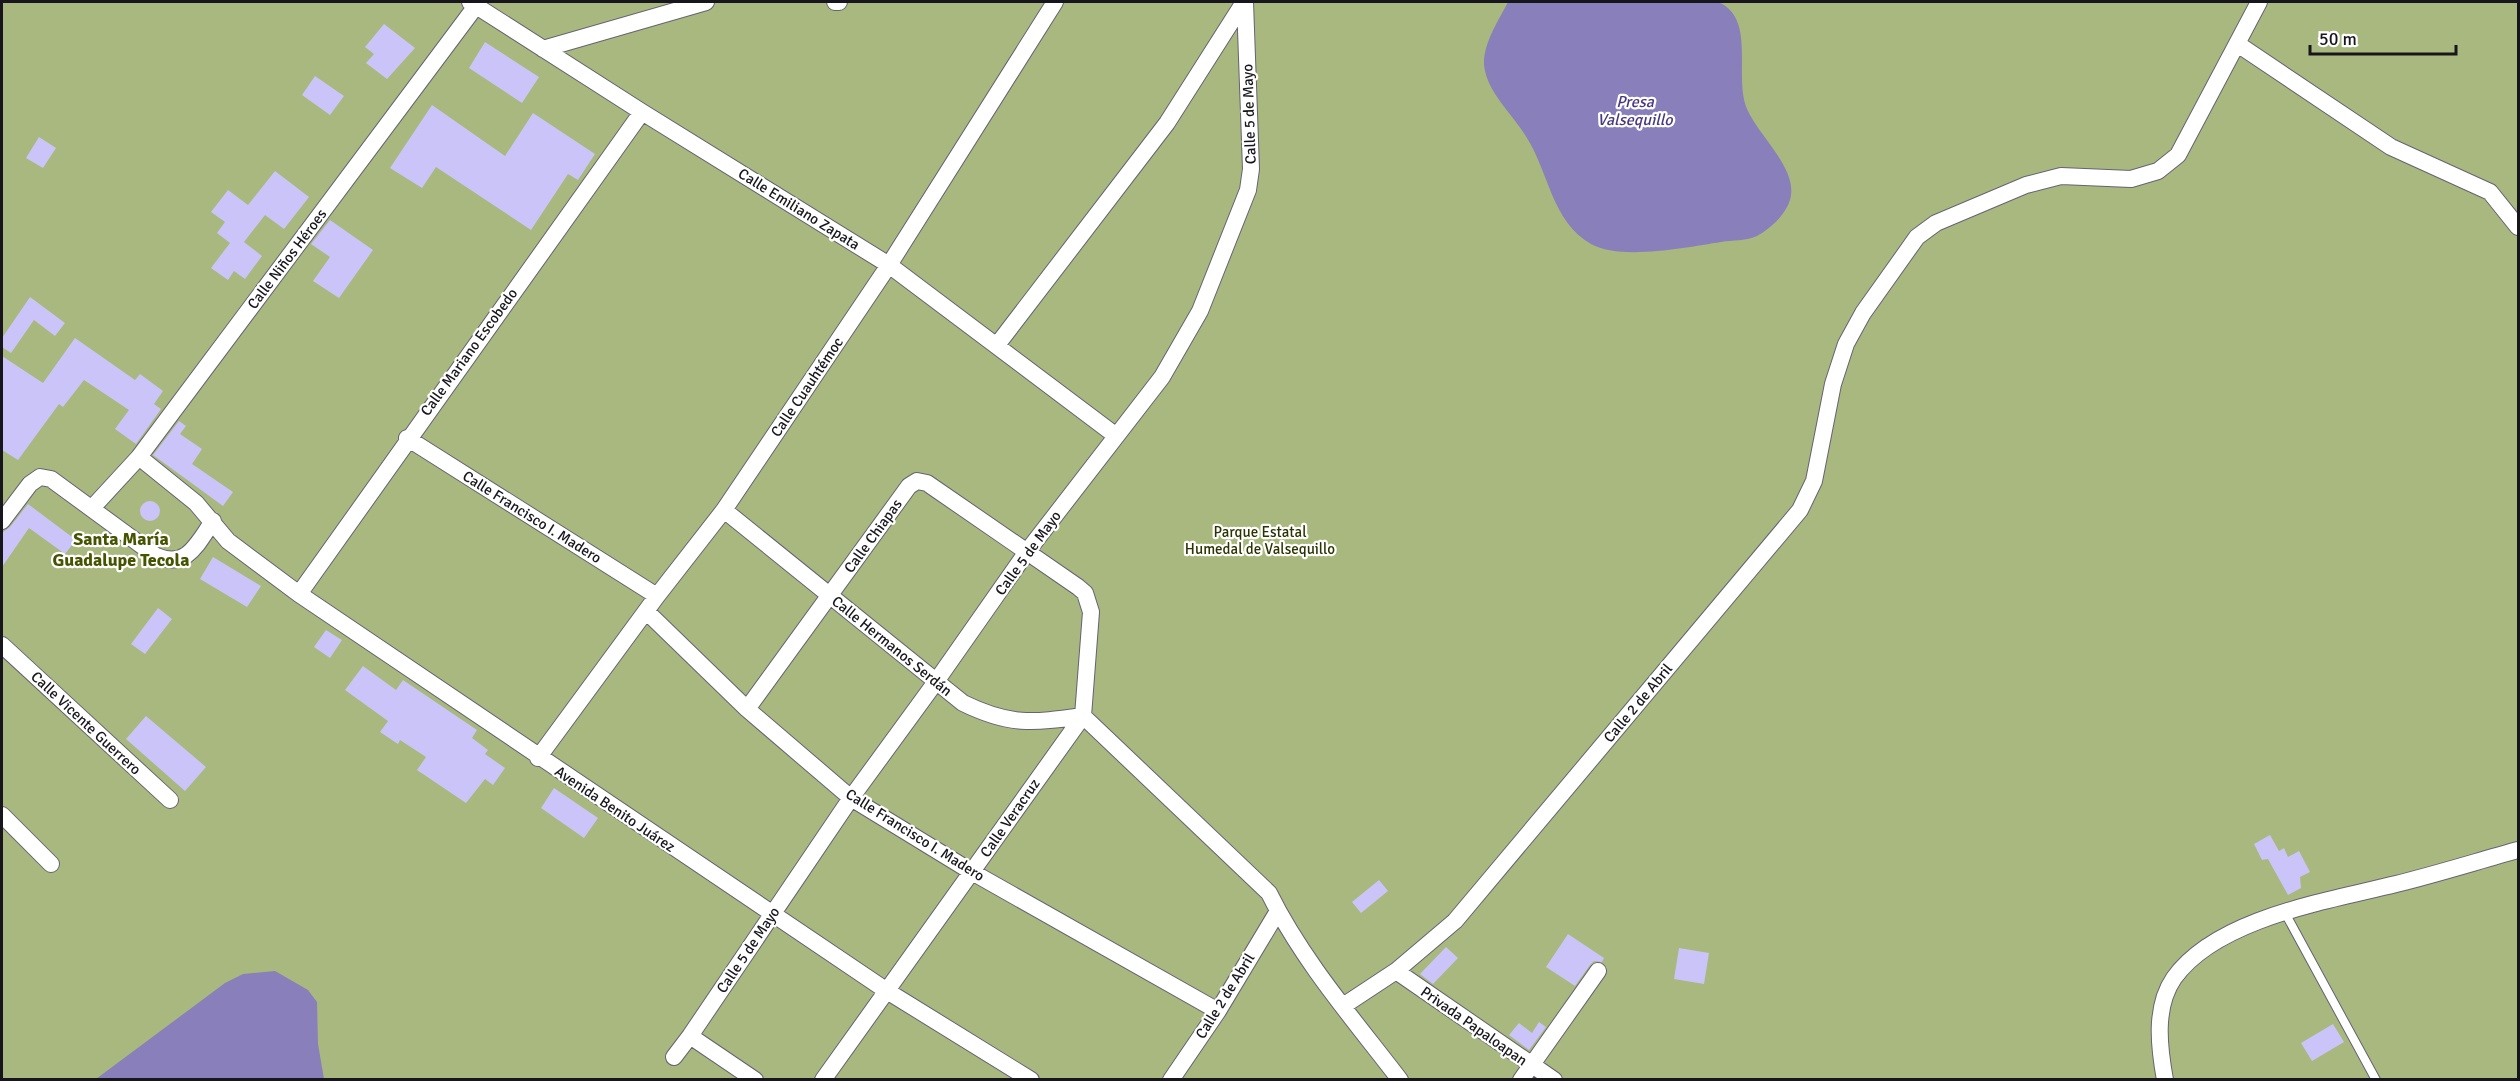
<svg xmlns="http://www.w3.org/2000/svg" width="2520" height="1081" font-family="Signika,sans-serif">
<rect width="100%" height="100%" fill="#e0def0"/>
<path fill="#a9b87e" d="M 2,2 L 2518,2 L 2518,1079 L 2,1079 Z"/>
<path fill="#887fbb" d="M 1508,2 L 1718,2 C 1757,18 1733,77 1747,109 C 1758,135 1795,166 1791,195 C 1789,212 1771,228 1757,236 C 1747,241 1732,240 1721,242 C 1688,247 1621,261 1591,244 C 1552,222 1549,173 1527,138 C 1513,114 1487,93 1484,65 C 1483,43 1499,20 1508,2 Z
M 275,971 L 308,990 L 317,1002 L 318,1044 L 324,1079 L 96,1079 L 225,983 L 243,974 Z"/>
<path fill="#cbc4f8" d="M 384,24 L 415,48 L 387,79 L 366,63 L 374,54 L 365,47 Z
M 485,42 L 539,77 L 522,103 L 469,68 Z
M 315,76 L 344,96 L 330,115 L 302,95 Z
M 432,105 L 505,156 L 533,113 L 595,154 L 578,180 L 568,174 L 531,230 L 436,167 L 422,188 L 390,168 Z
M 39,137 L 56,148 L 43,168 L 26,158 Z
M 275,171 L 309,197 L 284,229 L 265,215 L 244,242 L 262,256 L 245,279 L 234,271 L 228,280 L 211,268 L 230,243 L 217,233 L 225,222 L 211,212 L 228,190 L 248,205 Z
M 330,220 L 373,250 L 339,298 L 313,281 L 330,257 L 311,244 Z
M 30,297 L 65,323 L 55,336 L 34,320 L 11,353 L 2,347 L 2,338 Z
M 75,338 L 135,380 L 140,374 L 163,391 L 154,404 L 161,409 L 136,444 L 115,429 L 129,410 L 84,380 L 63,407 L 59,404 L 18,460 L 2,450 L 2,356 L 43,383 Z
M 179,421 L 186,426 L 180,434 L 202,449 L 192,464 L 233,492 L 223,506 L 153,455 Z
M140 511a10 10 0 1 1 20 0a10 10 0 1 1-20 0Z
M 28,504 L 76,540 L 65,554 L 29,528 L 2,567 L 2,533 L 10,527 Z
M 213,557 L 261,586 L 247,607 L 200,579 Z
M 158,608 L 172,619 L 145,654 L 131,644 Z
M 326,630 L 342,640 L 330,658 L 314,647 Z
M 363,666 L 396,690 L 403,680 L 477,730 L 472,738 L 488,750 L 485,754 L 505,768 L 493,785 L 485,779 L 466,803 L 417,770 L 426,757 L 400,740 L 398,744 L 380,732 L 388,721 L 345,690 Z
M 146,716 L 206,767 L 185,791 L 126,739 Z
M 554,788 L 598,818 L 584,838 L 541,808 Z
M 2270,835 L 2279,851 L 2284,848 L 2288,857 L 2299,851 L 2310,872 L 2300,877 L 2301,888 L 2288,895 L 2268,859 L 2262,860 L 2254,844 Z
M 1379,880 L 1388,891 L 1361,913 L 1352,902 Z
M 1568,934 L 1604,958 L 1602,962 L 1594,961 L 1590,965 L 1575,986 L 1546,967 Z
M 1446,947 L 1458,958 L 1433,984 L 1420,974 Z
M 1679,948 L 1709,953 L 1704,984 L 1674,979 Z
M 1539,1022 L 1546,1027 L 1529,1050 L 1509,1035 L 1519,1023 L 1532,1033 Z
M 2333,1024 L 2344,1042 L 2312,1061 L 2301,1043 Z"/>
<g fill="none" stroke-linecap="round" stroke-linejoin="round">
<g stroke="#656373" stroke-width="10">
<path id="lane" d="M 2284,911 L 2376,1080"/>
</g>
<g stroke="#656373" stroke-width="18">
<path id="street" d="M 470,2 L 642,112 L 889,265 L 1115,435
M 835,2 L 839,2
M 2239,45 L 2391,147 L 2490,192 L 2518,227
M 543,49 L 706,2
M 997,345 L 1167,123 L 1244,2
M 407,438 L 657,596
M 139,457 L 196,503 L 228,541 L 299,594 L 887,991 L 1031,1080
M 93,507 L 139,457 L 476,6
M 724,510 L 963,703 C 1010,726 1032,723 1083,716
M 2,521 L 30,484 L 40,477 L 51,479 L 156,556 C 187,569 197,544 213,521
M 299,594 L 642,112
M 647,612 L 747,709 L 851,798 L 972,872 L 1218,1011
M 2,645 L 170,800
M 747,709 L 909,486 L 917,481 L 927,483 L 1078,587 L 1085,593 L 1091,612 L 1083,716 L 823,1080
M 1083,716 L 1269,893 C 1302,960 1354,1020 1400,1080
M 538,758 L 657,596 L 724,510 L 889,265 L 1055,2
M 2,815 L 51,864
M 1396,971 L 1554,1080
M 1343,1006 L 1396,971 L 1455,921 L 1800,510 L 1814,481 L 1833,384 L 1846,344 L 1863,313 L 1917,237 L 1936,223 L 2026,185 L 2061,176 L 2131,179 L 2158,171 L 2178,155 L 2259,2
M 690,1036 L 755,1080
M 674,1057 L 690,1036 L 851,798 L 935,683 L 1026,553 L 1162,377 L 1200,311 L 1248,190 L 1251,169 L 1245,2
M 1171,1080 L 1218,1011 L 1278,911
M 1521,1080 L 1598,971
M 2165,1080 C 2159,1047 2154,1007 2174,978 C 2217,918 2328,901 2396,884 C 2437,874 2478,861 2518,850"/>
</g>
<use href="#lane" stroke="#fff" stroke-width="8"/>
<use href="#street" stroke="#fff" stroke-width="16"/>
</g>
<g text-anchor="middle" stroke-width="4.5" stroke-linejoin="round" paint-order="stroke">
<g font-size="15" fill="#17161c" stroke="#fff">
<text transform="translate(1249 114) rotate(-92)" y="5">Calle 5 de Mayo</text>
<text transform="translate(799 209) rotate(32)" y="5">Calle Emiliano Zapata</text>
<text transform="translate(287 259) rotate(-53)" y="5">Calle Niños Héroes</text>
<text transform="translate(469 352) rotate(-54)" y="5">Calle Mariano Escobedo</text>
<text transform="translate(807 387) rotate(-56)" y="5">Calle Cuauhtémoc</text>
<text transform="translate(532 517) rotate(32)" y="5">Calle Francisco I. Madero</text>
<text transform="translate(873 536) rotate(-54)" y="5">Calle Chiapas</text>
<text transform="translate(1028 553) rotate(-54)" y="5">Calle 5 de Mayo</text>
<text transform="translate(892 646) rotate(39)" y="5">Calle Hermanos Serdán</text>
<text transform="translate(1638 703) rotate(-50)" y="5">Calle 2 de Abril</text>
<text transform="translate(86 723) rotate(43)" y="5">Calle Vicente Guerrero</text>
<text transform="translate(615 809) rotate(34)" y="5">Avenida Benito Juárez</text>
<text transform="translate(1010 818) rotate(-55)" y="5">Calle Veracruz</text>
<text transform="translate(915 835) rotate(32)" y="5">Calle Francisco I. Madero</text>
<text transform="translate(748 950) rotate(-56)" y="5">Calle 5 de Mayo</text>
<text transform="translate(1225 996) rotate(-58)" y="5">Calle 2 de Abril</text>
<text transform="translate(1474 1026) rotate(35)" y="5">Privada Papaloapan</text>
</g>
<g font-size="15" fill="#2b3401" stroke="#fff">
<text x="1260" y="537">Parque Estatal<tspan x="1260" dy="17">Humedal de Valsequillo</tspan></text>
</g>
<g font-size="16" font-style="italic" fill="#4a3882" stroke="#fff">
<text x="1635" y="107">Presa<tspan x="1635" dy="18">Valsequillo</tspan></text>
</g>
<g font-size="18" font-weight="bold" fill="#465400" stroke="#fff">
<text x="121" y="545">Santa María<tspan x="121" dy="21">Guadalupe Tecola</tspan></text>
</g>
</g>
<rect width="2520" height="1081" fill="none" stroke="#17161c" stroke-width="6"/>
<path d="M2310 45v9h146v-9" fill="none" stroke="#17161c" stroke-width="3"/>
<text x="2319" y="45" font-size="18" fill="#17161c" stroke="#ffffff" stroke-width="4.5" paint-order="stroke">50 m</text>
</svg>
